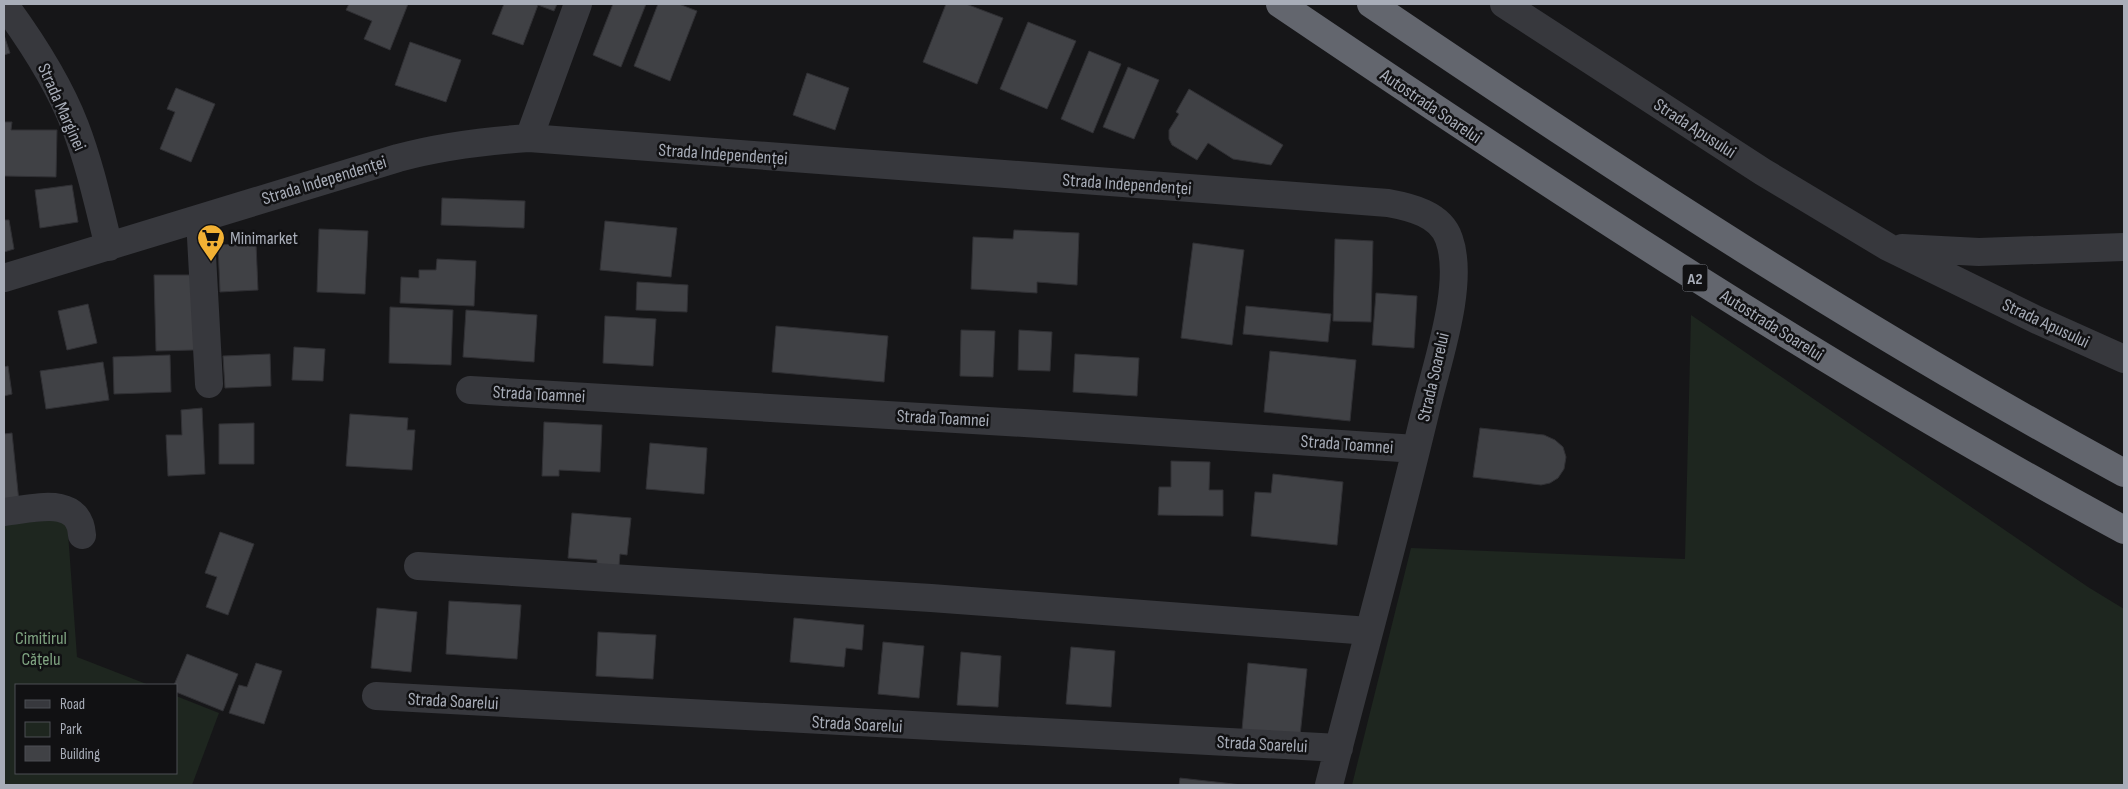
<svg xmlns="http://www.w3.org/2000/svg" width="2128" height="789" font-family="'Sofia Sans Condensed',sans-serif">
<rect width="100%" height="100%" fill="#161618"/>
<path fill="#1e261f" d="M 1691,315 L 2088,587 L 2124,609 L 2124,785 L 1352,785 L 1411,548 L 1685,559 Z
M 67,519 L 77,657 L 149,685 L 16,685 L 16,773 L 176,773 L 176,696 L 219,713 L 192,785 L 4,785 L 4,524 Z"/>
<path fill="#404145" stroke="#303034" d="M 349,4 L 408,4 L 390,50 L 364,39 L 372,21 L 346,10 Z
M 504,4 L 557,4 L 554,11 L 538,5 L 523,45 L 492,34 Z
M 613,4 L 646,4 L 621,67 L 593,55 Z
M 658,4 L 679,4 L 697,11 L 670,81 L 634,66 Z
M 946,4 L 966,4 L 1003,18 L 977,84 L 923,62 Z
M 1028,22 L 1076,41 L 1047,109 L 1000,89 Z
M 4,35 L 10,53 L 4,55 Z
M 410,42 L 461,60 L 446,102 L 395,85 Z
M 1089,51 L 1121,64 L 1093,133 L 1061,119 Z
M 1128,67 L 1159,80 L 1134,139 L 1103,127 Z
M 807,73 L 849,88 L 835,130 L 793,115 Z
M 176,88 L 215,104 L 191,162 L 160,149 L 175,112 L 167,109 Z
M 1189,89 L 1283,145 L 1271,165 L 1233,159 L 1208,143 L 1197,160 L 1172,145 L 1169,139 L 1169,130 L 1179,114 L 1176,112 Z
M 4,122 L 12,122 L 11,130 L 57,130 L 56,177 L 4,176 Z
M 72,185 L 78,222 L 40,228 L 35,190 Z
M 442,198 L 525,201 L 524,228 L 441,225 Z
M 4,220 L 9,220 L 14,249 L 4,252 Z
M 605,221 L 677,228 L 671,277 L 600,270 Z
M 319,229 L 368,231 L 365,294 L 317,292 Z
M 1014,230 L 1079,233 L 1077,285 L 1037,282 L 1037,293 L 971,289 L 973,237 L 1013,239 Z
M 1335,239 L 1373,241 L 1371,322 L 1333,321 Z
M 256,243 L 258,290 L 220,292 L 218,245 Z
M 1193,243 L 1244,250 L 1232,345 L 1181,338 Z
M 437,259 L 476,261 L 474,306 L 400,303 L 401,277 L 419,278 L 419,270 L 436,270 Z
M 154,275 L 192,275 L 194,350 L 156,351 Z
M 637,282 L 688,285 L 687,312 L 636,310 Z
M 1376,293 L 1417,296 L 1414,348 L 1372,345 Z
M 88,304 L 97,343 L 67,350 L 58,311 Z
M 1246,306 L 1331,314 L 1328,342 L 1243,334 Z
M 390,307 L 453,310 L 451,365 L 389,363 Z
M 466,310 L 537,315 L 534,362 L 463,357 Z
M 605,316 L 656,319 L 653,366 L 603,363 Z
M 776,326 L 888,336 L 884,382 L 772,372 Z
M 961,330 L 995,331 L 993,377 L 960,376 Z
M 1019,330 L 1052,332 L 1050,371 L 1018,370 Z
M 294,347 L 325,349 L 323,381 L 292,380 Z
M 1270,351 L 1356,360 L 1350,421 L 1264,412 Z
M 270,354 L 271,386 L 225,388 L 223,356 Z
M 1075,354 L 1139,358 L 1137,396 L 1073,392 Z
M 170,355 L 171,392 L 114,394 L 113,357 Z
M 103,362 L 109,400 L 46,409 L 40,371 Z
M 8,366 L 12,394 L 4,396 L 4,367 Z
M 202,408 L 205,474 L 168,476 L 166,435 L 182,435 L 181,410 Z
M 350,414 L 408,418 L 407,430 L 415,430 L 412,470 L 346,466 Z
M 544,422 L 602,425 L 600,472 L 559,470 L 559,476 L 542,476 Z
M 254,423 L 254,464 L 219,464 L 219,424 Z
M 1480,428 L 1544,435 L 1555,440 L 1563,447 L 1566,457 L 1564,469 L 1558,478 L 1550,483 L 1541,485 L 1473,477 Z
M 12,433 L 19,502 L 4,504 L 4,434 Z
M 650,443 L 707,448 L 704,494 L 646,489 Z
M 1171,461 L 1210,462 L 1209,490 L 1223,490 L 1223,516 L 1158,515 L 1159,487 L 1171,487 Z
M 1273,474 L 1343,482 L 1337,545 L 1251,536 L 1255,492 L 1271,493 Z
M 572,513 L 631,518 L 627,555 L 620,554 L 619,566 L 597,564 L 597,560 L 568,558 Z
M 220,532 L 254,544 L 228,615 L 206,607 L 217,577 L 205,573 Z
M 449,601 L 521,605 L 517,659 L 446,654 Z
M 377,608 L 417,612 L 411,672 L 371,668 Z
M 794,618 L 864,625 L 862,650 L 846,648 L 844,667 L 790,662 Z
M 598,632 L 656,635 L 653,679 L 596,676 Z
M 883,642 L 924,646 L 919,698 L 878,694 Z
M 1071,647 L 1115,651 L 1111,707 L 1066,704 Z
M 961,652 L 1001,656 L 998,707 L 957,705 Z
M 187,654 L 238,674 L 223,711 L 176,692 L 174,685 Z
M 256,663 L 282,671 L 264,724 L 229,713 L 239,685 L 247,687 Z
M 1248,663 L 1307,669 L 1300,736 L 1242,730 Z
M 1180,778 L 1242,785 L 1179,785 Z"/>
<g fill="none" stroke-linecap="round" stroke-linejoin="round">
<path stroke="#37383d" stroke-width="28" d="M 4,4 C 32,42 58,82 75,126 C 90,165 99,207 109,247
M 1504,4 L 1763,172 L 1888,247 L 2037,320 L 2124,359
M 529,138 L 578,4
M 200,219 L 209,384
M 1902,248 L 1979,252 L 2124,247
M 4,278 L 398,158 C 442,146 484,141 529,138 L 1388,203 C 1410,207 1441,214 1449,239 C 1465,284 1437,362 1426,409 C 1396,535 1361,660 1329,785
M 470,390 L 1040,424 L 1416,449
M 4,512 C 33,509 79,494 82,535
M 418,566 L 931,598 L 1369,631
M 376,696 L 1339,748"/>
<path stroke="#63666e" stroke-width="28" d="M 1280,4 C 1555,190 1832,372 2124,530
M 1371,4 C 1616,170 1864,332 2124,473"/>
</g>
<defs>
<g id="supermarket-pin" transform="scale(1.4375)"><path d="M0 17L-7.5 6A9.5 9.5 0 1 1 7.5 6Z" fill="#f2b134" stroke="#111113"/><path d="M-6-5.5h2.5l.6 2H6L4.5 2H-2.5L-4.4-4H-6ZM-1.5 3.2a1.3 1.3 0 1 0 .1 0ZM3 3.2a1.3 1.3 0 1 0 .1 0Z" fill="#111"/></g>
</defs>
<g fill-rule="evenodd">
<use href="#supermarket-pin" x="211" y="238"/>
</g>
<g text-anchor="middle" stroke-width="5" stroke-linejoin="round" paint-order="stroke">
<rect fill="#111113" stroke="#7b7e86" stroke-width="1" x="1682.5" y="264.5" width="25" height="27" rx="4"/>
<g font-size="16" font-weight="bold" fill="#a8adb8">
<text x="1695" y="284">A2</text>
</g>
<g font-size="18" fill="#a8adb8" stroke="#111113">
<text transform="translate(1431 106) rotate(34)" y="6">Autostrada Soarelui</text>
<text transform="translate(62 107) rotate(66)" y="6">Strada Marginei</text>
<text transform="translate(1695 128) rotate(33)" y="6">Strada Apusului</text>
<text transform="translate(723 154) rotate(4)" y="6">Strada Independenței</text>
<text transform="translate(324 180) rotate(-17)" y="6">Strada Independenței</text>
<text transform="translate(1127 184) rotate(4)" y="6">Strada Independenței</text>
<text transform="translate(2046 323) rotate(25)" y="6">Strada Apusului</text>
<text transform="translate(1772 325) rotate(32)" y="6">Autostrada Soarelui</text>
<text transform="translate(1433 377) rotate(-77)" y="6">Strada Soarelui</text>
<text transform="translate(539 394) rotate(3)" y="6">Strada Toamnei</text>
<text transform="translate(943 418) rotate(3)" y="6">Strada Toamnei</text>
<text transform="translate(1347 444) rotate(4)" y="6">Strada Toamnei</text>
<text transform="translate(453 701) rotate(3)" y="6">Strada Soarelui</text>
<text transform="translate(857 724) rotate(3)" y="6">Strada Soarelui</text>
<text transform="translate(1262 744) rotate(3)" y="6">Strada Soarelui</text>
</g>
<g font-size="18" fill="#a8adb8" stroke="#111113" text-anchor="start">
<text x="230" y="244">Minimarket</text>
</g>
<g font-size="18" fill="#7fa381" stroke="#111113">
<text x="41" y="644">Cimitirul<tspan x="41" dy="21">Cățelu</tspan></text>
</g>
</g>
<rect width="2128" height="789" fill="none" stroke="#a8adb8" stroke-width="10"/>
<rect x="15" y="684" width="162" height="90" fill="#111113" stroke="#4d4f55"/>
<rect x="25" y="700" width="25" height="8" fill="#37383d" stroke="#4d4f55"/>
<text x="60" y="709" font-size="15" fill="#a8adb8">Road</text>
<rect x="25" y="722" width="25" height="15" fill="#1e261f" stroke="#4d4f55"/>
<text x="60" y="734" font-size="15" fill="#a8adb8">Park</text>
<rect x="25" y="746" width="25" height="15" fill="#404145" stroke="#4d4f55"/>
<text x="60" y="759" font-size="15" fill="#a8adb8">Building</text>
</svg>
